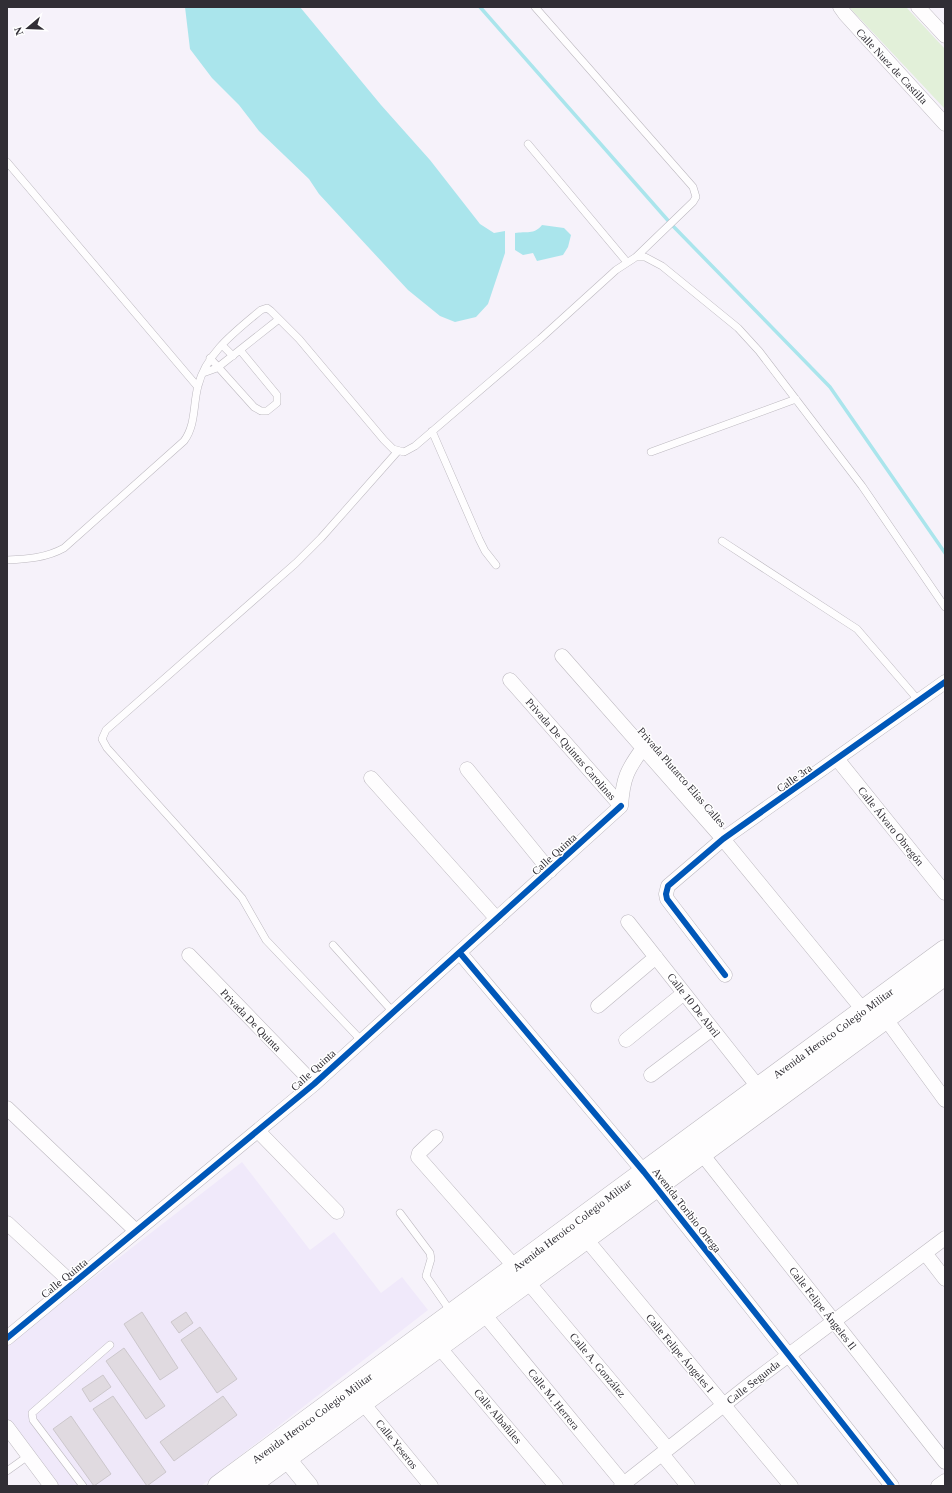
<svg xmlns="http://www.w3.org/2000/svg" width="952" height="1493" font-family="'Times New Roman',serif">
<rect width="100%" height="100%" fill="#f6f2fa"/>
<path fill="#f0e9fa" d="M 242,1162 L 310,1250 L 334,1232 L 381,1293 L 402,1277 L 428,1310 L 201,1486 L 55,1486 L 7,1425 L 7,1345 Z"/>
<path fill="#e2f0d9" d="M 849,7 L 906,7 L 945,49 L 945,109 Z"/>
<path fill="#aae5ec" d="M 185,7 L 300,7 L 381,105 L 430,160 L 480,224 L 494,233 L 505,231 L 505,253 L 488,304 L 476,317 L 455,322 L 440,316 L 408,290 L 319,194 L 309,179 L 259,131 L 239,105 L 212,78 L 190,49 Z
M 542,225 L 564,228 L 571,235 L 568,247 L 563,255 L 537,261 L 533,253 L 523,255 L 515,250 L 515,233 C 526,231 534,235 542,225 Z"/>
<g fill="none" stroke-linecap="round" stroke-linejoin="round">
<path stroke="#aae5ec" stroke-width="3.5" d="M 480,7 L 672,225 L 830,387 L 945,553"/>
</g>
<path fill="#e0dae0" stroke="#ccc7cc" d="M 142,1312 L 178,1368 L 160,1380 L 124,1324 Z
M 186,1312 L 193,1323 L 179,1333 L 171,1322 Z
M 200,1327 L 237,1379 L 217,1393 L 181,1340 Z
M 124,1348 L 165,1406 L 146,1419 L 106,1361 Z
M 103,1375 L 111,1387 L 90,1402 L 82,1389 Z
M 113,1396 L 166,1472 L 147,1486 L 93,1409 Z
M 223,1396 L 237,1415 L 174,1461 L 160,1442 Z
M 71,1416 L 111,1474 L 94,1486 L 53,1429 Z"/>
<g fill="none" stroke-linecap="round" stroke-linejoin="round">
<g stroke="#bcb8bf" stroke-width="8">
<path id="service" d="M 535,7 L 693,187 L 696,197 L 693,202 L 636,257
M 528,144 L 626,261
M 7,162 L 197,386
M 222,345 L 233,356
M 210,358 L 254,407 L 261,411 L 267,411 L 277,403 L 277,395 L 240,350
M 203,373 L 217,368 L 279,319
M 432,431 L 479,539 L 485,551 L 496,565
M 651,452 L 796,399
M 722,541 L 857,629 L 919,701
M 7,560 C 27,559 46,558 64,548 L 184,441 C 196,425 193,404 198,386 C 206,353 236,331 261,310 L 267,308 L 271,311 L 299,339 L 384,440 L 393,449 L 404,452 L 415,446 L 540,339 L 616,270 L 636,257 L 645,257 L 662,266 L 738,328 L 759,351 L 862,486 L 945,607
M 333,945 L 393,1012
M 361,1040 L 266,940 L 242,898 L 107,748 L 102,739 L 106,730 L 296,563 L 321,538 L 398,451
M 400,1213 L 430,1253 L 431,1259 L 426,1276 L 451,1312
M 7,1471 L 28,1456
M 83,1486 L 33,1420 L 32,1413 L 110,1345"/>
</g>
<g stroke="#bcb8bf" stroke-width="15">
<path id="minor" d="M 840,7 L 845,14 L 945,124
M 918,7 L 945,36
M 562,656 L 723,839 L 868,1016
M 510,680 L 621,806
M 838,760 L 945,893
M 467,769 L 550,871
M 371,778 L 497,919
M 621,806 C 623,778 627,770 643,748
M 628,922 L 759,1088
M 460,953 L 644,1172 L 892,1486
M 189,955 L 314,1084
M 725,975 L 667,899 L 666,894 L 668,886 L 723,839 L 945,682
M 598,1006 L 656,957
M 880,1011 L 945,1100
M 626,1040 L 684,993
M 651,1075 L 712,1029
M 7,1108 L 136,1231
M 258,1131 L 337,1212
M 436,1137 L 419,1153 L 418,1157 L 515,1267
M 702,1154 L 945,1462
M 7,1223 L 73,1284
M 586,1239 L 791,1486
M 925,1253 L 945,1279
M 527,1281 L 668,1449
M 484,1314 L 624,1484
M 7,1338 L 314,1084 L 621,806
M 439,1347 L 556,1486
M 362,1402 L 431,1486
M 7,1427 L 51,1486
M 662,1454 L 688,1486
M 621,1486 L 754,1381 L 945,1238
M 938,1486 L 945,1481"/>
</g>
<g stroke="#bcb8bf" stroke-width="19">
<path id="tertiary" d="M 278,1448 L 309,1486"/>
</g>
<g stroke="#bcb8bf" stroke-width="23">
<path id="primary" d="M 219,1486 L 945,951
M 248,1486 L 945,974"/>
</g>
<use href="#service" stroke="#fefdfe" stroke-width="7"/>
<use href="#minor" stroke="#fefdfe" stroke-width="14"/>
<use href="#tertiary" stroke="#fefdfe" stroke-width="18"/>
<use href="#primary" stroke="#fefdfe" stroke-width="22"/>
<g stroke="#fff" stroke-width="8">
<path id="cycleway" d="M 460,953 L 644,1172 L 892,1486
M 725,975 L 667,899 L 666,894 L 668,886 L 723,839 L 945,682
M 7,1338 L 314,1084 L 621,806"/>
</g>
<use href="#cycleway" stroke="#0057b8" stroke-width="6"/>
</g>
<g text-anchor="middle" stroke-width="3" stroke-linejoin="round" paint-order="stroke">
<g font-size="11" fill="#312e35" stroke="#fff">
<text transform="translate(892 66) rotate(47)" y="4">Calle Nuez de Castilla</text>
<text transform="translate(571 749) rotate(49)" y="4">Privada De Quintas Carolinas</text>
<text transform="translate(682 777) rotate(49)" y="4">Privada Plutarco Elías Calles</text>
<text transform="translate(794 778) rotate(-35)" y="4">Calle 3ra</text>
<text transform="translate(891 826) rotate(51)" y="4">Calle Álvaro Obregón</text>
<text transform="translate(554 854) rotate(-42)" y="4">Calle Quinta</text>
<text transform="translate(694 1005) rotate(52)" y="4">Calle 10 De Abril</text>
<text transform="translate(251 1020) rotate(46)" y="4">Privada De Quinta</text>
<text transform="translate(833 1033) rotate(-36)" y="4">Avenida Heroico Colegio Militar</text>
<text transform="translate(313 1070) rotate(-42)" y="4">Calle Quinta</text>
<text transform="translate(687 1210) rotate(52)" y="4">Avenida Toribio Ortega</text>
<text transform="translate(572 1225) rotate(-37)" y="4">Avenida Heroico Colegio Militar</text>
<text transform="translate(64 1278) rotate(-39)" y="4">Calle Quinta</text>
<text transform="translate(823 1308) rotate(52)" y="4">Calle Felipe Ángeles Il</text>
<text transform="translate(680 1353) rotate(50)" y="4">Calle Felipe Ángeles I</text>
<text transform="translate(598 1365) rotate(50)" y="4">Calle A. González</text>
<text transform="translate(753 1382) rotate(-38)" y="4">Calle Segunda</text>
<text transform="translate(554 1399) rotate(51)" y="4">Calle M. Herrera</text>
<text transform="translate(498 1416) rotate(50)" y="4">Calle Albañiles</text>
<text transform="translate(312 1418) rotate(-36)" y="4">Avenida Heroico Colegio Militar</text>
<text transform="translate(397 1444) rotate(51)" y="4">Calle Yeseros</text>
</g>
</g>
<rect width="952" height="1493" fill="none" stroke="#312e35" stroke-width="16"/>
<g transform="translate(28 28) rotate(251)" stroke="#ffffff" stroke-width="3" paint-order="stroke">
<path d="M0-3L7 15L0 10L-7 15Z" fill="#312e35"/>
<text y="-6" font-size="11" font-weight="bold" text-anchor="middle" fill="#312e35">N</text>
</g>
</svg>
